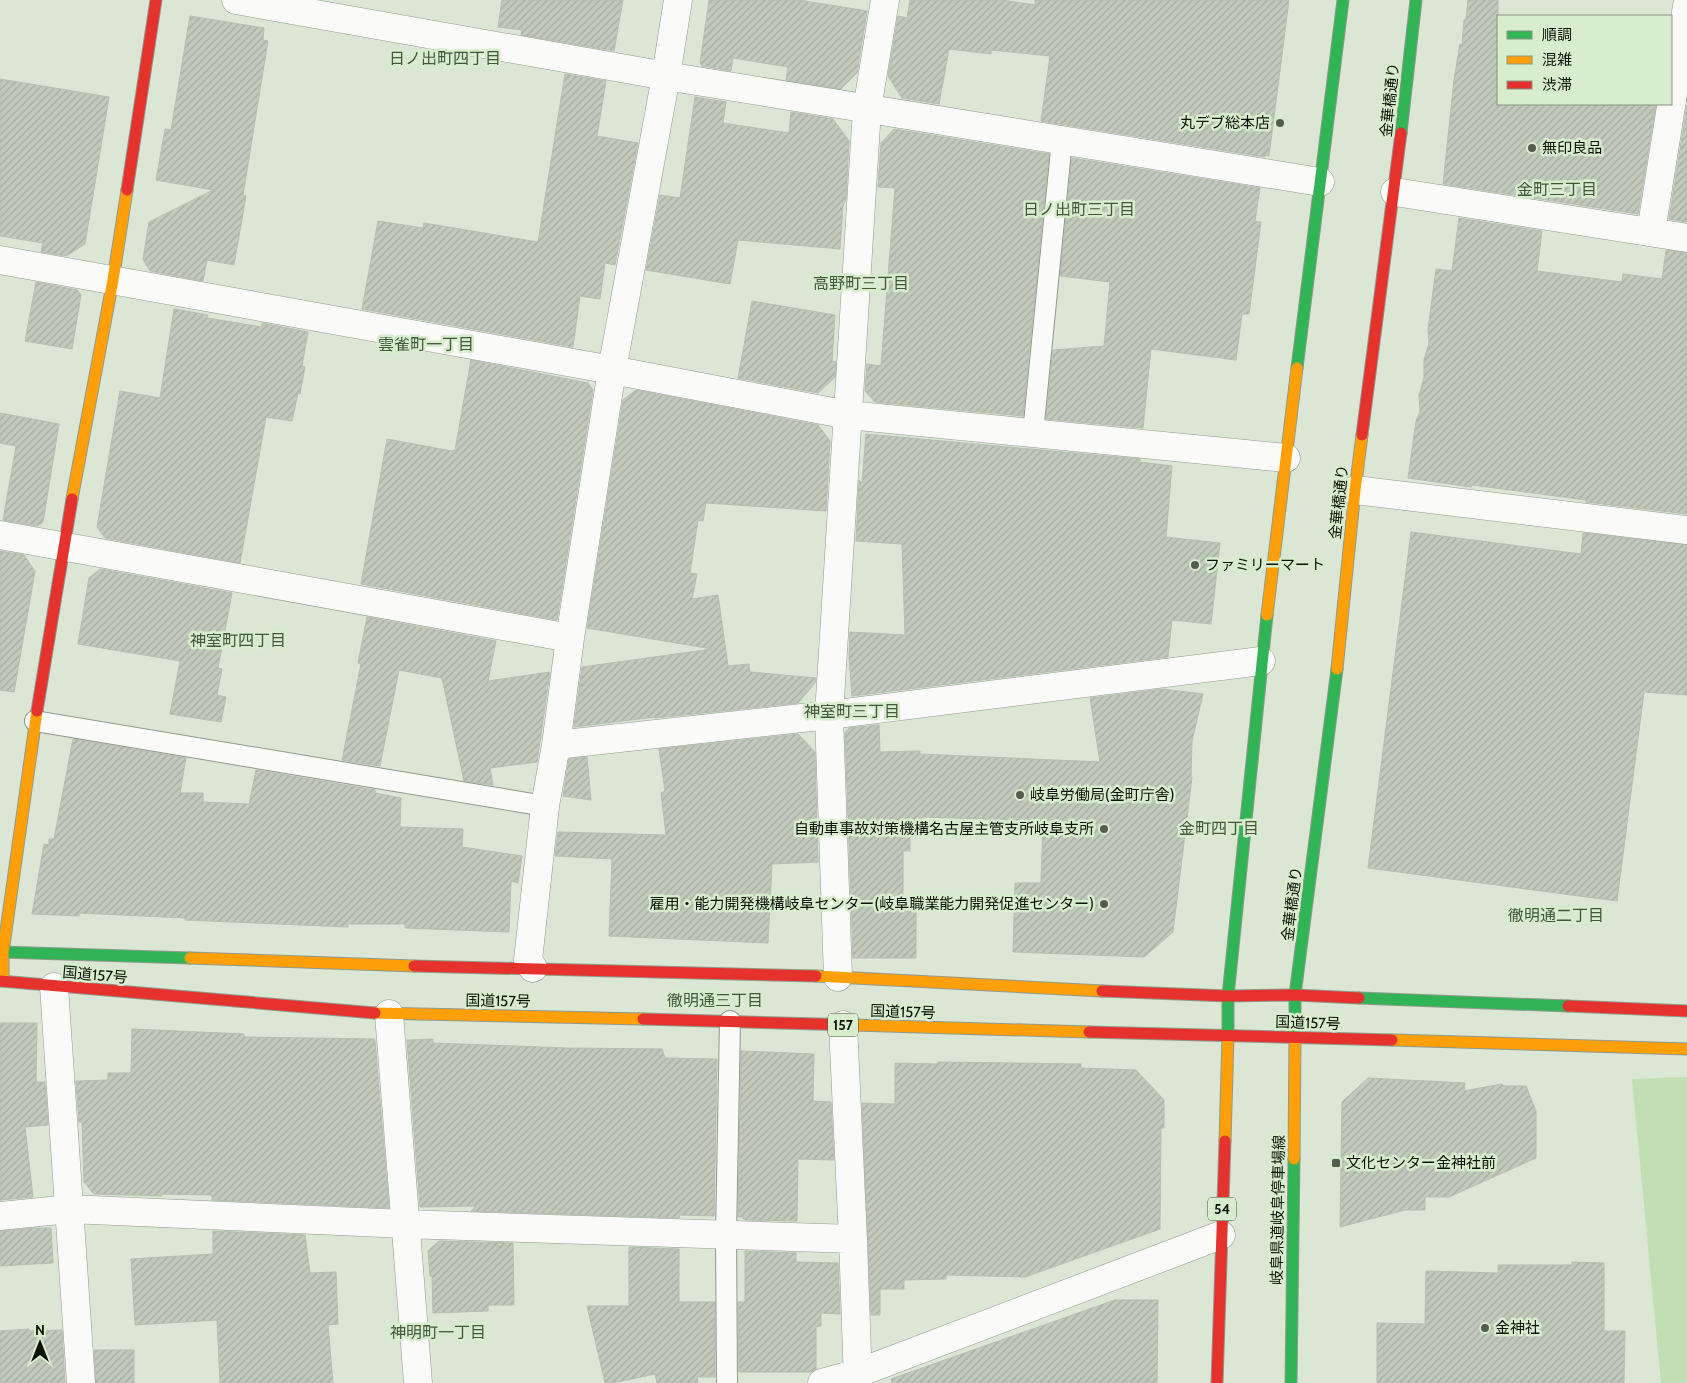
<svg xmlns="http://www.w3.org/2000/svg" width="1687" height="1383" font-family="Cabin,'Noto Sans JP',sans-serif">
<defs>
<pattern id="building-hatch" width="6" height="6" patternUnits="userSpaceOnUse" patternTransform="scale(1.25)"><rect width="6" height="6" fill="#c1cabc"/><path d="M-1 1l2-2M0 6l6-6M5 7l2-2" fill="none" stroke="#a4aca0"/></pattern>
</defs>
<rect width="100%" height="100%" fill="#dbe6d5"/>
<path fill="#c2dfb3" d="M 1687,1077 L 1687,1383 L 1661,1383 L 1632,1079 Z"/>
<path fill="url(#building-hatch)" stroke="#b5beb0" d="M 502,0 L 623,0 L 614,51 L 521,35 L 522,30 L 498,27 Z
M 709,0 L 799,0 L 867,11 L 857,73 L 841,89 L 786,80 L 788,67 L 733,58 L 731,71 L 702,66 L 700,63 Z
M 910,0 L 1002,0 L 1035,5 L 1035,0 L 1289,0 L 1269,156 L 1265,155 L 1265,157 L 1041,121 L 1050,56 L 991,50 L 991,54 L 949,49 L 939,104 L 902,98 L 888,76 L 898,16 L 907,18 Z
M 1468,0 L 1498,0 L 1498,104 L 1656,104 L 1638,214 L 1443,184 L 1454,80 L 1460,44 L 1462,45 L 1464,20 L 1466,20 Z
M 190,16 L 264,28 L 263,40 L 268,41 L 243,195 L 246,196 L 234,265 L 207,260 L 203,281 L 150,271 L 143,259 L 149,222 L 213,190 L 156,180 L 165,129 L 171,130 Z
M 565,74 L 606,81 L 597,136 L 638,143 L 615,265 L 605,263 L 600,299 L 580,296 L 573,347 L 362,309 L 378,221 L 423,228 L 424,223 L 538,242 Z
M 0,79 L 109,97 L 85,244 L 66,256 L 41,252 L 43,243 L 0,236 Z
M 695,97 L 726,102 L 723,123 L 789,133 L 791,112 L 833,119 L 849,141 L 846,199 L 843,206 L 840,249 L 738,240 L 730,284 L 646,270 L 660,195 L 680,198 Z
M 1687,105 L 1687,222 L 1669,219 Z
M 894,129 L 1049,154 L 1023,416 L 875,402 L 865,391 L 867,364 L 881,366 L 895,188 L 878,187 L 881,143 Z
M 1072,158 L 1260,188 L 1255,221 L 1261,222 L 1249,314 L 1242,314 L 1236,360 L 1151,349 L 1143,428 L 1046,419 L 1053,350 L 1104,346 L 1110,282 L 1060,276 Z
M 1459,218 L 1542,231 L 1537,271 L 1622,282 L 1623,274 L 1662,279 L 1666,250 L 1687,253 L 1687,514 L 1586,502 L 1586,500 L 1472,485 L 1471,487 L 1408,478 L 1416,421 L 1420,412 L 1419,395 L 1424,378 L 1424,360 L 1429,343 L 1428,329 L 1436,269 L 1452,271 Z
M 36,282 L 77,290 L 81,295 L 72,349 L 25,341 Z
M 752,301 L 835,315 L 832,361 L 836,362 L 835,377 L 818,393 L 738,378 Z
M 174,309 L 208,315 L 207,318 L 262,327 L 262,323 L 308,332 L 302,366 L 305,367 L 300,394 L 298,393 L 292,421 L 266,417 L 240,563 L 105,538 L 97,527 L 120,391 L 160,398 Z
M 471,360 L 588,383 L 593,390 L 557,620 L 361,584 L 387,439 L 452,451 L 455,450 Z
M 636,390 L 818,425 L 830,441 L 826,511 L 706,503 L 703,521 L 698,520 L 690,573 L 697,574 L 692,599 L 718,595 L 728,666 L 749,664 L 750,672 L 816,678 L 815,683 L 798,703 L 655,718 L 655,717 L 574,727 L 582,667 L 712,649 L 587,628 L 623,400 Z
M 0,413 L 59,424 L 43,522 L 37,526 L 3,520 L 16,446 L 0,443 Z
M 866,434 L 1140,459 L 1140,462 L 1172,466 L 1166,537 L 1220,543 L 1211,624 L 1172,620 L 1168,657 L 852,696 L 849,656 L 850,632 L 905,635 L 902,544 L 856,541 L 859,480 L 862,483 Z
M 1411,532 L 1581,554 L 1583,533 L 1687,545 L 1687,695 L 1644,692 L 1617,901 L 1368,868 Z
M 0,551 L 24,555 L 35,571 L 14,692 L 0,690 Z
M 100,569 L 232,593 L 218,668 L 222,669 L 217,695 L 226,697 L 221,722 L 170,714 L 180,661 L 78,644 L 89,578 Z
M 367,617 L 496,641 L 488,681 L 550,672 L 537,762 L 490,768 L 493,785 L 464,781 L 442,678 L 399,670 L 380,766 L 342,760 L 361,664 L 358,663 Z
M 1163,689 L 1203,694 L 1192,741 L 1191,777 L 1192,777 L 1173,932 L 1144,957 L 1013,952 L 1015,883 L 1041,883 L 1043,821 L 923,817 L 924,830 L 910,830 L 910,851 L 903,851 L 903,906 L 916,906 L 916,958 L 853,958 L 845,733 L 849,728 L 879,725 L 880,752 L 920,751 L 920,754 L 1100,762 L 1090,698 Z
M 798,734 L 815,752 L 818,862 L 772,864 L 768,943 L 609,936 L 612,859 L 555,856 L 558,832 L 666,835 L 661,793 L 665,791 L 659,749 Z
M 73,739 L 186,758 L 180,793 L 203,793 L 203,802 L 249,804 L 256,770 L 375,790 L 375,793 L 401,798 L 400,827 L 463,829 L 462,847 L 522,856 L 518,883 L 511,881 L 509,932 L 405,928 L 405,924 L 348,924 L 348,927 L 185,920 L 185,918 L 79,913 L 79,916 L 32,914 L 44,844 L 49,845 L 49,839 L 54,839 Z
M 587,757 L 591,800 L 563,796 L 569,759 Z
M 0,1023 L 37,1023 L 36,1082 L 45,1082 L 48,1125 L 25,1127 L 33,1197 L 0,1200 Z
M 132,1029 L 244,1034 L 244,1037 L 374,1039 L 375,1041 L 389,1208 L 212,1200 L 212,1195 L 162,1194 L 162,1196 L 94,1194 L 84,1182 L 82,1122 L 79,1122 L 76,1081 L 108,1080 L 108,1073 L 131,1073 Z
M 433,1039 L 433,1043 L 567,1048 L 662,1049 L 665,1058 L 717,1059 L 714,1216 L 680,1215 L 679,1218 L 471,1211 L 476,1206 L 420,1207 L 407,1040 Z
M 741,1051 L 814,1054 L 813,1101 L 831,1102 L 834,1160 L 798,1159 L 797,1221 L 745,1220 L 742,1217 L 738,1217 Z
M 938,1062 L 1081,1064 L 1081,1068 L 1136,1070 L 1164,1100 L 1164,1128 L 1161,1128 L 1160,1229 L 1025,1277 L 946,1275 L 946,1279 L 904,1280 L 904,1289 L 880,1289 L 880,1315 L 871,1315 L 862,1103 L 895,1104 L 895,1063 L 938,1064 Z
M 1368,1078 L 1465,1083 L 1464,1091 L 1502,1084 L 1504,1086 L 1526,1086 L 1536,1111 L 1536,1158 L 1449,1197 L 1425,1197 L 1425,1210 L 1405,1210 L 1340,1227 L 1342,1102 Z
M 36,1228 L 51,1228 L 53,1263 L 0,1266 L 0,1231 Z
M 213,1231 L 305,1235 L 310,1273 L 336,1272 L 338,1324 L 328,1325 L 333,1383 L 220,1383 L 217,1320 L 135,1325 L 131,1259 L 213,1254 Z
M 439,1241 L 513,1243 L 514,1305 L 488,1305 L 488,1311 L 433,1313 L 432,1276 L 430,1276 L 428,1251 Z
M 629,1247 L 679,1249 L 679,1302 L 715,1302 L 715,1377 L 697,1377 L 698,1383 L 657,1383 L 655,1374 L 613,1383 L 605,1383 L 587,1306 L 629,1306 Z
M 745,1251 L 796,1253 L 796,1262 L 838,1263 L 840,1314 L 821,1313 L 821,1326 L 816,1327 L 816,1369 L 812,1372 L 739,1372 L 738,1302 L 745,1302 Z
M 1572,1262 L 1604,1263 L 1604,1331 L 1625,1331 L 1624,1383 L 1377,1383 L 1377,1323 L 1425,1324 L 1426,1271 L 1498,1273 L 1498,1265 L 1572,1265 Z
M 1115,1300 L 1158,1300 L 1157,1383 L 892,1383 L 891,1379 Z
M 29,1329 L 29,1331 L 62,1330 L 65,1383 L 0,1383 L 0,1331 Z
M 94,1350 L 134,1350 L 134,1383 L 96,1383 Z"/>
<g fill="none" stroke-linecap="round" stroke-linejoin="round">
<g stroke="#90998c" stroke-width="22">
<path id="lane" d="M 1033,433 L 1062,140
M 35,721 L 545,806
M 727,1383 L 726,1235 L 730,1021"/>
</g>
<g stroke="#90998c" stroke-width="29">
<path id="street" d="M 236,0 L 666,76 L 1320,182
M 1395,192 L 1687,238
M 1651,232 L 1687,6
M 0,260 L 612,370 L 848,415 L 1286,458
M 1355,490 L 1687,530
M 0,535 L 570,638
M 556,745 L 829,715 L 1261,661
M 533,968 L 528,960 L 545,806 L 556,745 L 570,638 L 612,370 L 666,76 L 678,0
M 838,977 L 829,715 L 867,109 L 885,0
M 54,987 L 81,1383
M 389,1014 L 418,1383
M 843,1025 L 853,1239 L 858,1383
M 0,1216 L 69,1209 L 405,1224 L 853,1239
M 822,1383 L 858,1373 L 1221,1235"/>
</g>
<g stroke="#90998c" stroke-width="13">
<path id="fast" d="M 1401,133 L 1416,0
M 1297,368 L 1343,0
M 0,952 L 190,958
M 1359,998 L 1568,1006
M 1228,1036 L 1228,996 L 1267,615
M 1295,1037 L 1295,995 L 1337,669
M 1291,1383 L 1294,1159"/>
</g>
<g stroke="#90998c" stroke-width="13">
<path id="slow" d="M 72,499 L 113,280 L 127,190
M 1267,615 L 1297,368
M 1337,669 L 1355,490 L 1362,435
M 190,958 L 414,966
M 3,976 L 3,952 L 37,711
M 816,976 L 1102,991
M 375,1013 L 643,1019
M 853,1025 L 1089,1032
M 1392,1040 L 1687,1049
M 1225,1141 L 1228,1036
M 1294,1159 L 1295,1037"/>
</g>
<g stroke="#90998c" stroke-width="13">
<path id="jam" d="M 127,190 L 156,0
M 1362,435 L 1401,133
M 37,711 L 72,499
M 414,966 L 816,976
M 0,981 L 375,1013
M 1102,991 L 1228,996 L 1295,995 L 1359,998
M 1568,1006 L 1687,1011
M 643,1019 L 853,1025
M 1089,1032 L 1392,1040
M 1217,1383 L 1225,1141"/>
</g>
<use href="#lane" stroke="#fafbf9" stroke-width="20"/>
<use href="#street" stroke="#fafbf9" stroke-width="28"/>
<use href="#fast" stroke="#30b455" stroke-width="11"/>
<use href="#slow" stroke="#ff9f0a" stroke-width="11"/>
<use href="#jam" stroke="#e5322d" stroke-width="11"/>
</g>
<g fill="#535c4f" stroke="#d8edce" stroke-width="2">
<circle cx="1280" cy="123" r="5"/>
<circle cx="1532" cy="148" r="5"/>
<circle cx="1195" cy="565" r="5"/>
<circle cx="1020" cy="795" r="5"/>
<circle cx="1104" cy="829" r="5"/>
<circle cx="1104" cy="904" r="5"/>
<rect x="1331" y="1158" width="10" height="10" rx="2.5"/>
<circle cx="1485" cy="1328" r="5"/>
</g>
<g text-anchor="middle" stroke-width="5" stroke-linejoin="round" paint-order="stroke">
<g fill="#d8edce" stroke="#485343" stroke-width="1">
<rect x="828" y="1013.5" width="30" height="23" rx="4"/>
<rect x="1208" y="1197.5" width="28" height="23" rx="4"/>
</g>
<g font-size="14" font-weight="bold" fill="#0a1107">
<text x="843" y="1030">157</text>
<text x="1222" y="1214">54</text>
</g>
<g font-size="15" fill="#0a1107" stroke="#d8edce">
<text transform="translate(1390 100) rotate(-84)" y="5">金華橋通り</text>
<text transform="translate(1339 502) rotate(-84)" y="5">金華橋通り</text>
<text transform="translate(1292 904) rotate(-83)" y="5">金華橋通り</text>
<text transform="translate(95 975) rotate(5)" y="5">国道157号</text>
<text transform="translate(498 1001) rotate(1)" y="5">国道157号</text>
<text transform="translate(903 1012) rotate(2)" y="5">国道157号</text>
<text transform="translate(1308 1023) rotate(2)" y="5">国道157号</text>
<text transform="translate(1278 1210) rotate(-89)" y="5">岐阜県道岐阜停車場線</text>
</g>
<g font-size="15" fill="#0a1107" stroke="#d8edce" text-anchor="start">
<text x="1270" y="128" text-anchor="end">丸デブ総本店</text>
<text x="1542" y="153">無印良品</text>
<text x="1205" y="570">ファミリーマート</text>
<text x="1030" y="800">岐阜労働局(金町庁舎)</text>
<text x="1094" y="834" text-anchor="end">自動車事故対策機構名古屋主管支所岐阜支所</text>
<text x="1094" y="909" text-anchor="end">雇用・能力開発機構岐阜センター(岐阜職業能力開発促進センター)</text>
<text x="1346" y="1168">文化センター金神社前</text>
<text x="1495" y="1333">金神社</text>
</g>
<g font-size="16" fill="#44563c" stroke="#d8edce">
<text x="445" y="64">日ノ出町四丁目</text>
<text x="1557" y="195">金町三丁目</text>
<text x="1079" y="215">日ノ出町三丁目</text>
<text x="861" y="289">高野町三丁目</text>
<text x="426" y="350">雲雀町一丁目</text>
<text x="238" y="646">神室町四丁目</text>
<text x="852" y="717">神室町三丁目</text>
<text x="1219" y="834">金町四丁目</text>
<text x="1556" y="921">徹明通二丁目</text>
<text x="715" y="1006">徹明通三丁目</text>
<text x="438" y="1338">神明町一丁目</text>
</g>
</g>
<rect x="1497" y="15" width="175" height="90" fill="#d8edce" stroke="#86957e"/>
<rect x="1507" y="31" width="25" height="8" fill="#30b455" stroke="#86957e"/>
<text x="1542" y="40" font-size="15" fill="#0a1107">順調</text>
<rect x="1507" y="56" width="25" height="8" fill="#ff9f0a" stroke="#86957e"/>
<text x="1542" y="65" font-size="15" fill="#0a1107">混雑</text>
<rect x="1507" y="81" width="25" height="8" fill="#e5322d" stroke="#86957e"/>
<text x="1542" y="90" font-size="15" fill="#0a1107">渋滞</text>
<g transform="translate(40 1343)" stroke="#d8edce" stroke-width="4" paint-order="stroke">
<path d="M0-4L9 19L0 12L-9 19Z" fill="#0a1107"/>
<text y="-8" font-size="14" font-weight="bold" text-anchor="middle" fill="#0a1107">N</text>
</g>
</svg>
